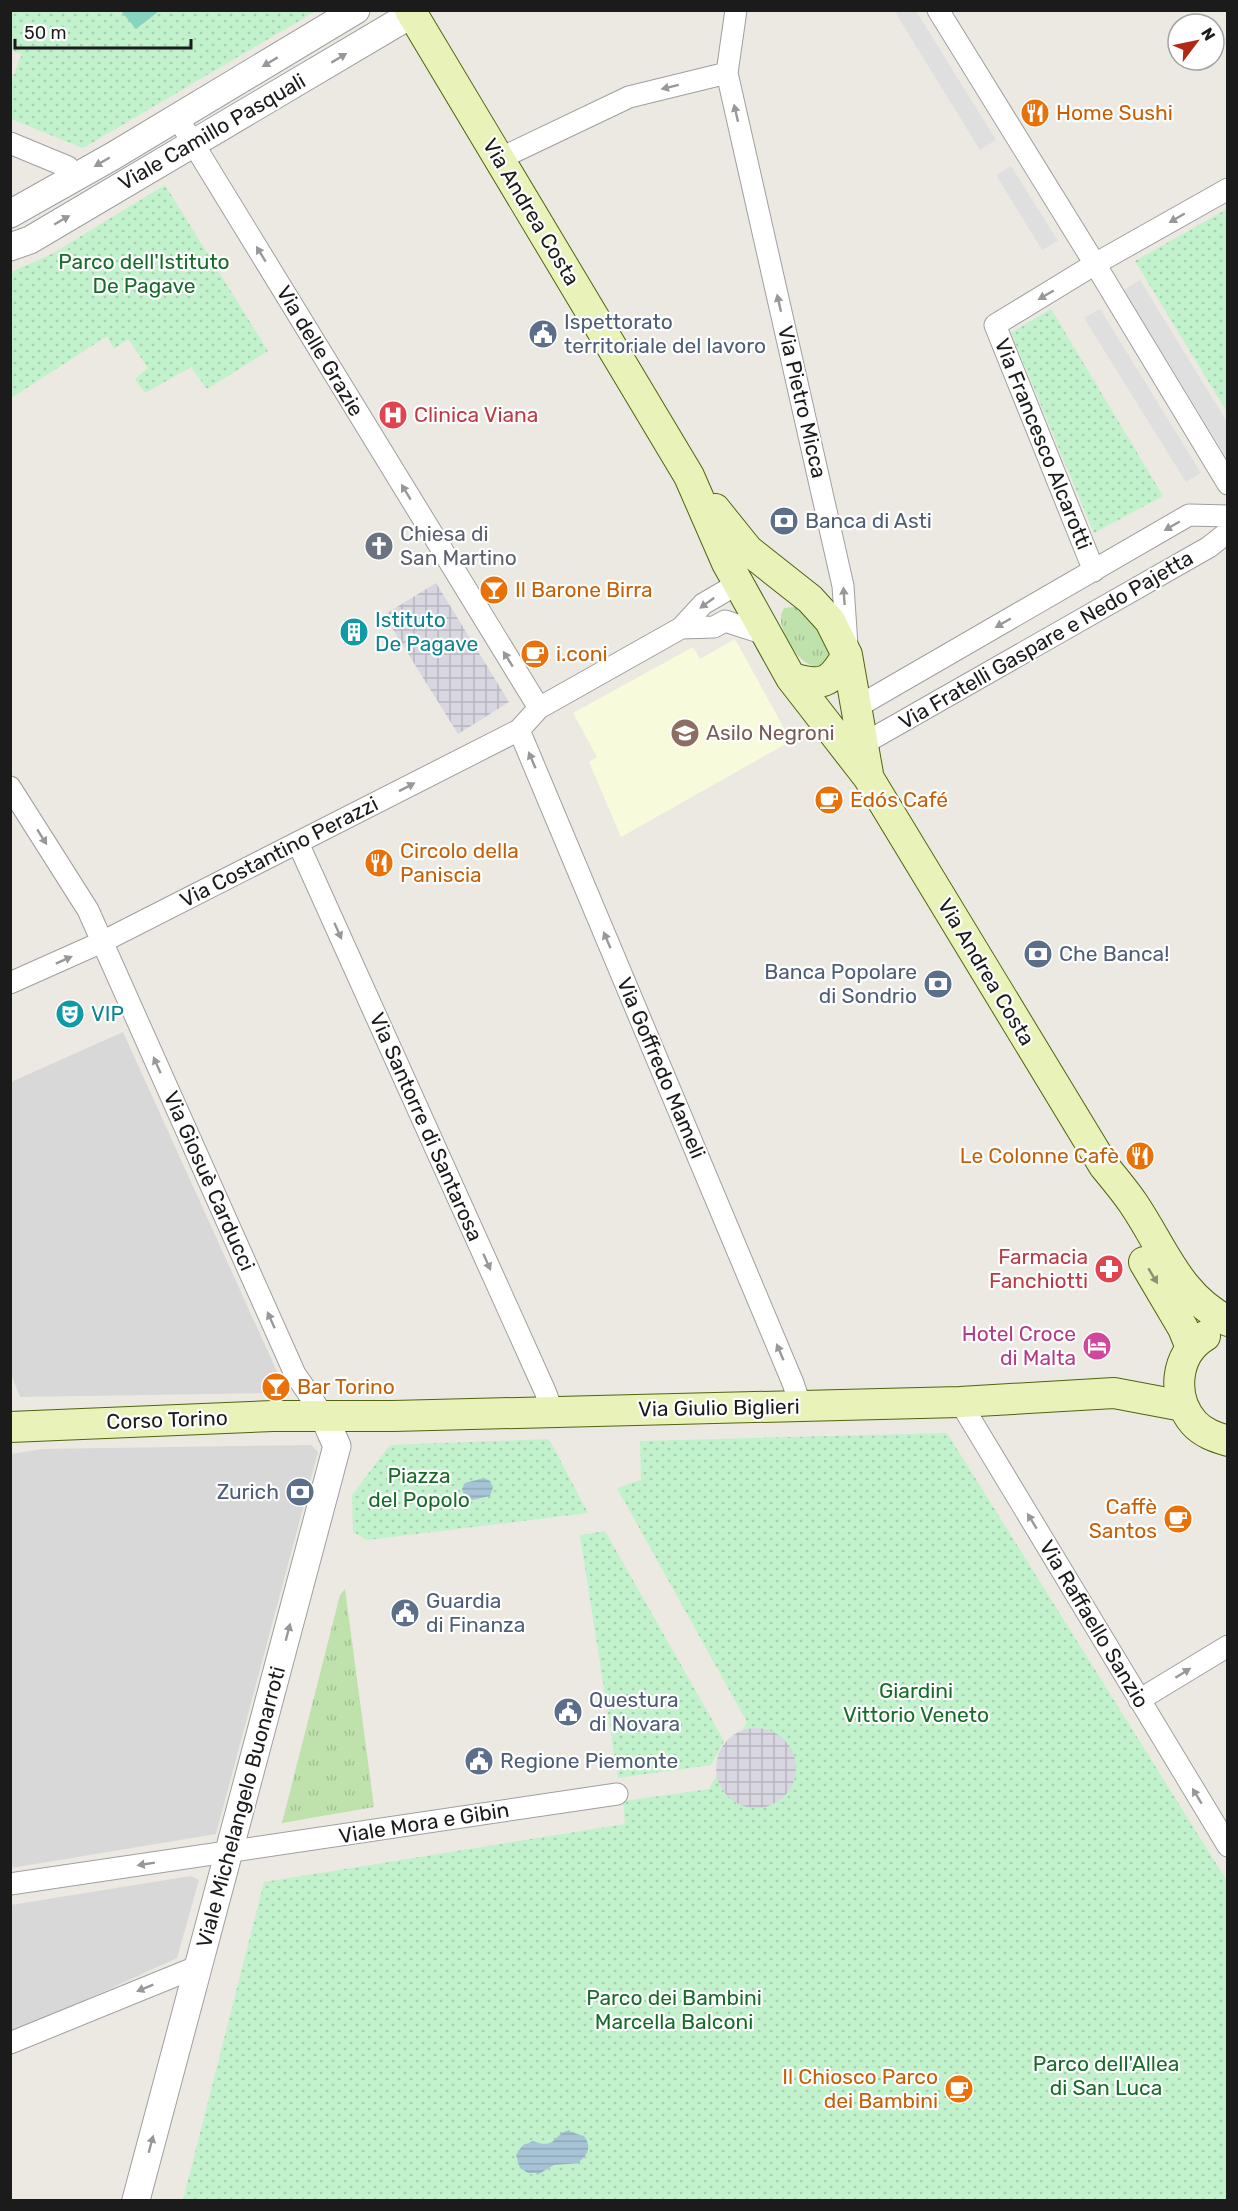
<svg xmlns="http://www.w3.org/2000/svg" width="1238" height="2211" font-family="Rubik,sans-serif">
<defs>
<pattern id="grass-tufts" width="24" height="20" patternUnits="userSpaceOnUse" patternTransform="scale(1.5)"><rect width="24" height="20" fill="#bfe1ac"/><path d="M3 7l-1-3M5 7V3M7 7l1-3M15 17l-1-3M17 17v-4M19 17l1-3" fill="none" stroke="#a4c093"/></pattern>
<pattern id="park-dots" width="8" height="8" patternUnits="userSpaceOnUse" patternTransform="scale(1.5)"><rect width="8" height="8" fill="#c1f2cc"/><path d="M2 2h.1M6 6h.1" fill="none" stroke="#a5cfaf" stroke-width="1.8" stroke-linecap="round"/></pattern>
<pattern id="plaza-grid" width="8" height="8" patternUnits="userSpaceOnUse" patternTransform="scale(1.5)"><rect width="8" height="8" fill="#d7d6e1"/><path d="M0 4h8M4 0v8" fill="none" stroke="#b8b7c0"/></pattern>
<pattern id="water-rules" width="6" height="5" patternUnits="userSpaceOnUse" patternTransform="scale(1.5)"><rect width="6" height="5" fill="#a6c4d5"/><path d="M0 2.5h6" fill="none" stroke="#8ea8b6"/></pattern>
</defs>
<rect width="100%" height="100%" fill="#ebe9e1"/>
<path fill="#d9d8d8" d="M 123,1032 L 284,1387 L 277,1393 L 20,1397 L 11,1374 L 11,1082 Z
M 311,1445 L 318,1452 L 216,1834 L 11,1868 L 11,1454 L 41,1449 Z
M 191,1876 L 199,1880 L 177,1958 L 11,2034 L 11,1905 Z"/>
<path fill="#f7fbdb" d="M 735,639 L 791,741 L 621,837 L 589,762 L 597,757 L 573,713 L 693,647 L 700,659 Z"/>
<path fill="url(#grass-tufts)" d="M 795,607 L 806,612 L 832,651 C 817,693 778,637 781,617 C 781,614 783,611 784,608 Z
M 345,1589 L 374,1807 L 282,1823 L 340,1595 Z"/>
<path fill="url(#park-dots)" d="M 10,11 L 316,11 L 83,148 L 11,119 L 11,81 L 22,54 L 11,50 Z
M 165,185 L 268,351 L 207,389 L 191,367 L 145,393 L 135,379 L 148,368 L 128,339 L 114,349 L 107,336 L 11,398 L 11,272 L 50,255 Z
M 1227,209 L 1227,412 L 1135,261 Z
M 1051,309 L 1163,496 L 1094,533 L 1011,333 Z
M 947,1433 L 1227,1881 L 1227,2200 L 183,2200 L 264,1882 L 625,1824 L 623,1801 L 709,1789 L 747,1722 L 617,1488 L 641,1480 L 640,1441 Z
M 549,1439 L 588,1513 L 367,1540 L 353,1532 L 352,1495 L 390,1445 Z
M 605,1531 L 724,1741 L 711,1765 L 618,1778 L 580,1535 Z"/>
<path fill="#87d3bf" d="M 121,11 L 159,11 L 136,29 Z"/>
<path fill="#dfdfdf" d="M 897,11 L 916,11 L 996,140 L 980,150 L 895,12 Z
M 1011,166 L 1058,241 L 1042,250 L 996,175 Z
M 1140,280 L 1227,422 L 1227,458 L 1124,290 Z
M 1100,309 L 1201,473 L 1186,482 L 1084,318 Z"/>
<path fill="url(#plaza-grid)" d="M 436,583 L 509,702 L 458,734 L 384,615 Z
M716 1768a40 40 0 1 1 80 0a40 40 0 1 1-80 0Z"/>
<path fill="url(#water-rules)" d="M 484,1478 L 490,1481 L 493,1487 L 490,1496 L 472,1500 L 464,1495 L 462,1489 L 465,1483 Z
M 569,2130 L 571,2132 L 584,2136 C 591,2145 589,2154 580,2161 L 580,2163 L 554,2165 L 537,2175 L 536,2173 L 528,2173 L 520,2168 L 516,2155 L 522,2146 L 533,2141 C 557,2150 552,2135 569,2130 Z"/>
<g fill="none" stroke-linecap="round" stroke-linejoin="round">
<g stroke="#9f9f9f" stroke-width="23">
<path id="minor" d="M 736,10 L 727,73 L 843,586 L 847,645
M 938,10 L 1095,264 L 1228,484
M 177,117 L 539,708
M 10,143 L 68,167 L 75,178
M 499,159 L 629,97 L 727,73
M 1094,571 L 995,325 L 1095,264 L 1228,189
M 681,628 L 714,627 L 725,621 L 768,635
M 857,707 L 1189,515 L 1228,516
M 519,730 L 793,1383 L 801,1407
M 863,744 L 1209,547 L 1228,532
M 10,787 L 88,910 L 295,1374 L 323,1415
M 298,843 L 545,1391 L 553,1413
M 10,983 L 102,942 L 519,730 L 539,708 L 681,628 L 703,604 L 739,583
M 960,1402 L 1228,1846
M 1139,1700 L 1228,1646
M 10,1884 L 617,1794
M 10,2043 L 199,1966"/>
</g>
<g stroke="#9f9f9f" stroke-width="29">
<path id="tertiary" d="M 10,214 L 113,156 L 356,10
M 10,247 L 30,240 L 412,14
M 136,2200 L 337,1446 L 323,1415"/>
</g>
<g stroke="#516410" stroke-width="32">
<path id="secondary" d="M 410,10 L 689,476 L 727,563 L 791,678 L 868,777 L 1104,1166 C 1114,1178 1124,1190 1133,1203 C 1163,1247 1178,1296 1228,1321
M 715,509 L 748,550 L 810,599 L 830,621 L 847,655 L 868,774
M 791,678 C 823,687 831,683 847,655
M 1144,1262 L 1183,1328 L 1191,1348
M 1205,1336 C 1175,1354 1171,1397 1194,1423 C 1203,1433 1215,1437 1228,1441
M 10,1427 L 273,1416 L 393,1416 L 960,1402 L 1114,1393 L 1183,1406"/>
</g>
<use href="#minor" stroke="#fff" stroke-width="21"/>
<use href="#tertiary" stroke="#fff" stroke-width="27"/>
<use href="#secondary" stroke="#e8f2b9" stroke-width="30"/>
</g>
<defs><path id="oneway-solid" d="M-6-.8H1V-3.2L6.5 0L1 3.2V.8H-6Z" transform="scale(1.5)"/></defs>
<g fill="#989898">
<use href="#oneway-solid" transform="translate(339 58) rotate(-31)"/>
<use href="#oneway-solid" transform="translate(270 62) rotate(149)"/>
<use href="#oneway-solid" transform="translate(670 87) rotate(166)"/>
<use href="#oneway-solid" transform="translate(736 113) rotate(-103)"/>
<use href="#oneway-solid" transform="translate(102 162) rotate(150)"/>
<use href="#oneway-solid" transform="translate(1177 218) rotate(150)"/>
<use href="#oneway-solid" transform="translate(62 220) rotate(-30)"/>
<use href="#oneway-solid" transform="translate(261 254) rotate(-121)"/>
<use href="#oneway-solid" transform="translate(1046 295) rotate(150)"/>
<use href="#oneway-solid" transform="translate(779 303) rotate(-103)"/>
<use href="#oneway-solid" transform="translate(406 492) rotate(-121)"/>
<use href="#oneway-solid" transform="translate(1172 526) rotate(150)"/>
<use href="#oneway-solid" transform="translate(844 596) rotate(-94)"/>
<use href="#oneway-solid" transform="translate(707 603) rotate(144)"/>
<use href="#oneway-solid" transform="translate(1003 623) rotate(150)"/>
<use href="#oneway-solid" transform="translate(508 659) rotate(-122)"/>
<use href="#oneway-solid" transform="translate(532 760) rotate(-113)"/>
<use href="#oneway-solid" transform="translate(407 787) rotate(-27)"/>
<use href="#oneway-solid" transform="translate(42 837) rotate(58)"/>
<use href="#oneway-solid" transform="translate(338 931) rotate(66)"/>
<use href="#oneway-solid" transform="translate(607 940) rotate(-113)"/>
<use href="#oneway-solid" transform="translate(64 960) rotate(-24)"/>
<use href="#oneway-solid" transform="translate(157 1065) rotate(-114)"/>
<use href="#oneway-solid" transform="translate(487 1262) rotate(66)"/>
<use href="#oneway-solid" transform="translate(271 1320) rotate(-114)"/>
<use href="#oneway-solid" transform="translate(780 1352) rotate(-113)"/>
<use href="#oneway-solid" transform="translate(1032 1521) rotate(-121)"/>
<use href="#oneway-solid" transform="translate(288 1632) rotate(-75)"/>
<use href="#oneway-solid" transform="translate(1183 1673) rotate(-32)"/>
<use href="#oneway-solid" transform="translate(1197 1796) rotate(-121)"/>
<use href="#oneway-solid" transform="translate(146 1864) rotate(171)"/>
<use href="#oneway-solid" transform="translate(145 1988) rotate(158)"/>
<use href="#oneway-solid" transform="translate(151 2144) rotate(-75)"/>
</g>
<use fill="#8c9172" href="#oneway-solid" transform="translate(1153 1276) rotate(59)"/>
<defs>
<g id="restaurant-disc" transform="scale(1.5)"><circle r="9.5" fill="#e8710a" stroke="#fff"/><path d="M-5-6h1v4h1v-4h1v4h1v-4h1v5L-1.5 .5V6h-2V.5L-5-1ZM5-6V6H3V1.5H1.5Q1.5-4 5-6Z" fill="#fff"/></g>
<g id="civic-disc" transform="scale(1.5)"><circle r="9.5" fill="#5c6f8a" stroke="#fff"/><path d="M-.6-6.5H3V-4.5H.6V-3L4-1V1h2V6H-6V1h2V-1L-.6-3ZM-1.2 2.5V6h2.4V2.5Z" fill="#fff"/></g>
<g id="hospital-disc" transform="scale(1.5)"><circle r="9.5" fill="#e0444e" stroke="#fff"/><path d="M-5-5h3v3.5h4V-5h3V5h-3V1.5h-4V5h-3Z" fill="#fff"/></g>
<g id="bank-disc" transform="scale(1.5)"><circle r="9.5" fill="#5c6f8a" stroke="#fff"/><path d="M-6-4H6V4H-6ZM0-2.3a2.3 2.3 0 1 0 0 4.6a2.3 2.3 0 1 0 0-4.6Z" fill="#fff"/></g>
<g id="church-disc" transform="scale(1.5)"><circle r="9.5" fill="#6b7280" stroke="#fff"/><path d="M-1.2-6h2.4v3.5h3.3v2.4h-3.3V6h-2.4V-.1h-3.3v-2.4h3.3Z" fill="#fff"/></g>
<g id="bar-disc" transform="scale(1.5)"><circle r="9.5" fill="#e8710a" stroke="#fff"/><path d="M-6-5H6L.8 .8V4.5H3.5V6h-7V4.5H-.8V.8Z" fill="#fff"/></g>
<g id="building-disc" transform="scale(1.5)"><circle r="9.5" fill="#0f9aa8" stroke="#fff"/><path d="M-4-6H4V6H1V3H-1V6H-4ZM-2.5-4.3h1.7v1.8h-1.7ZM.8-4.3h1.7v1.8H.8ZM-2.5-1h1.7V.8h-1.7ZM.8-1h1.7V.8H.8Z" fill="#fff"/></g>
<g id="cafe-disc" transform="scale(1.5)"><circle r="9.5" fill="#e8710a" stroke="#fff"/><path d="M-5.5-4.5H6V0H3Q3 3.5 0 3.5H-2.5Q-5.5 3.5-5.5 0ZM3-3.2v2h1.7v-2ZM-6 4.5H4V6H-6Z" fill="#fff"/></g>
<g id="school-disc" transform="scale(1.5)"><circle r="9.5" fill="#8d6e63" stroke="#fff"/><path d="M0-5L7-2L0 1L-7-2ZM-4 1L0 2.5L4 1V4Q0 6-4 4Z" fill="#fff"/></g>
<g id="theatre-disc" transform="scale(1.5)"><circle r="9.5" fill="#0f9aa8" stroke="#fff"/><path d="M-5-5.5Q0-4 5-5.5V0Q5 5 0 6Q-5 5-5 0ZM-3.3-2.5H-1v1.5H-3.3ZM1-2.5H3.3v1.5H1ZM-2.8 1Q0 5.5 2.8 1Z" fill="#fff"/></g>
<g id="pharmacy-disc" transform="scale(1.5)"><circle r="9.5" fill="#e0444e" stroke="#fff"/><path d="M-2-6h4v4h4v4h-4v4h-4v-4h-4v-4h4Z" fill="#fff"/></g>
<g id="hotel-disc" transform="scale(1.5)"><circle r="9.5" fill="#d1479c" stroke="#fff"/><path d="M-6-4.5h1.5V1H6V5H4.5V3h-9V5H-6ZM-4 0a1.8 1.8 0 1 1 3.6 0ZM.5 0V-2.5h3Q6-2.5 6 0Z" fill="#fff"/></g>
</defs>
<g fill-rule="evenodd">
<use href="#restaurant-disc" x="1035" y="113"/>
<use href="#civic-disc" x="543" y="334"/>
<use href="#hospital-disc" x="393" y="415"/>
<use href="#bank-disc" x="784" y="521"/>
<use href="#church-disc" x="379" y="546"/>
<use href="#bar-disc" x="494" y="590"/>
<use href="#building-disc" x="354" y="632"/>
<use href="#cafe-disc" x="535" y="654"/>
<use href="#school-disc" x="685" y="733"/>
<use href="#cafe-disc" x="829" y="800"/>
<use href="#restaurant-disc" x="379" y="863"/>
<use href="#bank-disc" x="1038" y="954"/>
<use href="#bank-disc" x="938" y="984"/>
<use href="#theatre-disc" x="70" y="1014"/>
<use href="#restaurant-disc" x="1140" y="1156"/>
<use href="#pharmacy-disc" x="1109" y="1269"/>
<use href="#hotel-disc" x="1097" y="1346"/>
<use href="#bar-disc" x="276" y="1387"/>
<use href="#bank-disc" x="300" y="1492"/>
<use href="#cafe-disc" x="1178" y="1519"/>
<use href="#civic-disc" x="405" y="1613"/>
<use href="#civic-disc" x="568" y="1712"/>
<use href="#civic-disc" x="479" y="1761"/>
<use href="#cafe-disc" x="959" y="2089"/>
</g>
<g text-anchor="middle" stroke-width="4.5" stroke-linejoin="round" paint-order="stroke">
<g font-size="21" fill="#c56008" stroke="#fff" text-anchor="start">
<text x="1056" y="120">Home Sushi</text>
<text x="515" y="597">Il Barone Birra</text>
<text x="556" y="661">i.coni</text>
<text x="850" y="807">Edós Café</text>
<text x="400" y="858">Circolo della<tspan x="400" dy="24">Paniscia</tspan></text>
<text x="1119" y="1163" text-anchor="end">Le Colonne Cafè</text>
<text x="297" y="1394">Bar Torino</text>
<text x="1157" y="1514" text-anchor="end">Caffè<tspan x="1157" dy="24">Santos</tspan></text>
<text x="938" y="2084" text-anchor="end">Il Chiosco Parco<tspan x="938" dy="24">dei Bambini</tspan></text>
</g>
<g font-size="21" fill="#1b1b1b" stroke="#fff">
<text transform="translate(212 132) rotate(-30)" y="7">Viale Camillo Pasquali</text>
<text transform="translate(531 212) rotate(59)" y="7">Via Andrea Costa</text>
<text transform="translate(320 351) rotate(59)" y="7">Via delle Grazie</text>
<text transform="translate(802 402) rotate(77)" y="7">Via Pietro Micca</text>
<text transform="translate(1043 444) rotate(68)" y="7">Via Francesco Alcarotti</text>
<text transform="translate(1046 640) rotate(-30)" y="7">Via Fratelli Gaspare e Nedo Pajetta</text>
<text transform="translate(279 852) rotate(-27)" y="7">Via Costantino Perazzi</text>
<text transform="translate(986 972) rotate(59)" y="7">Via Andrea Costa</text>
<text transform="translate(661 1068) rotate(67)" y="7">Via Goffredo Mameli</text>
<text transform="translate(426 1127) rotate(66)" y="7">Via Santorre di Santarosa</text>
<text transform="translate(209 1181) rotate(66)" y="7">Via Giosuè Carducci</text>
<text transform="translate(719 1408) rotate(-1)" y="7">Via Giulio Biglieri</text>
<text transform="translate(167 1420) rotate(-2)" y="7">Corso Torino</text>
<text transform="translate(1094 1624) rotate(59)" y="7">Via Raffaello Sanzio</text>
<text transform="translate(241 1807) rotate(-75)" y="7">Viale Michelangelo Buonarroti</text>
<text transform="translate(424 1823) rotate(-9)" y="7">Viale Mora e Gibin</text>
</g>
<g font-size="21" fill="#166c28" stroke="#fff">
<text x="144" y="269">Parco dell'Istituto<tspan x="144" dy="24">De Pagave</tspan></text>
<text x="419" y="1483">Piazza<tspan x="419" dy="24">del Popolo</tspan></text>
<text x="916" y="1698">Giardini<tspan x="916" dy="24">Vittorio Veneto</tspan></text>
<text x="674" y="2005">Parco dei Bambini<tspan x="674" dy="24">Marcella Balconi</tspan></text>
<text x="1106" y="2071">Parco dell'Allea<tspan x="1106" dy="24">di San Luca</tspan></text>
</g>
<g font-size="21" fill="#4e5e75" stroke="#fff" text-anchor="start">
<text x="564" y="329">Ispettorato<tspan x="564" dy="24">territoriale del lavoro</tspan></text>
<text x="805" y="528">Banca di Asti</text>
<text x="1059" y="961">Che Banca!</text>
<text x="917" y="979" text-anchor="end">Banca Popolare<tspan x="917" dy="24">di Sondrio</tspan></text>
<text x="279" y="1499" text-anchor="end">Zurich</text>
<text x="426" y="1608">Guardia<tspan x="426" dy="24">di Finanza</tspan></text>
<text x="589" y="1707">Questura<tspan x="589" dy="24">di Novara</tspan></text>
<text x="500" y="1768">Regione Piemonte</text>
</g>
<g font-size="21" fill="#be3a42" stroke="#fff" text-anchor="start">
<text x="414" y="422">Clinica Viana</text>
<text x="1088" y="1264" text-anchor="end">Farmacia<tspan x="1088" dy="24">Fanchiotti</tspan></text>
</g>
<g font-size="21" fill="#5b616d" stroke="#fff" text-anchor="start">
<text x="400" y="541">Chiesa di<tspan x="400" dy="24">San Martino</tspan></text>
</g>
<g font-size="21" fill="#0d838f" stroke="#fff" text-anchor="start">
<text x="375" y="627">Istituto<tspan x="375" dy="24">De Pagave</tspan></text>
<text x="91" y="1021">VIP</text>
</g>
<g font-size="21" fill="#785e54" stroke="#fff" text-anchor="start">
<text x="706" y="740">Asilo Negroni</text>
</g>
<g font-size="21" fill="#b23c85" stroke="#fff" text-anchor="end">
<text x="1076" y="1341">Hotel Croce<tspan x="1076" dy="24">di Malta</tspan></text>
</g>
</g>
<rect width="1238" height="2211" fill="none" stroke="#1b1b1b" stroke-width="24"/>
<g transform="translate(1196 42) rotate(58)"><circle r="28" fill="#ffffff" stroke="#a4a4a4" stroke-width="1.5"/>
<path d="M0-4.5L10 22L0 15L-10 22Z" fill="#b12815"/>
<text y="-9" font-size="16" font-weight="bold" text-anchor="middle" fill="#1b1b1b">N</text>
</g>
<path d="M15 39v9h176v-9" fill="none" stroke="#1b1b1b" stroke-width="3"/>
<text x="24" y="39" font-size="18" fill="#1b1b1b" stroke="#ffffff" stroke-width="4.5" paint-order="stroke">50 m</text>
</svg>
